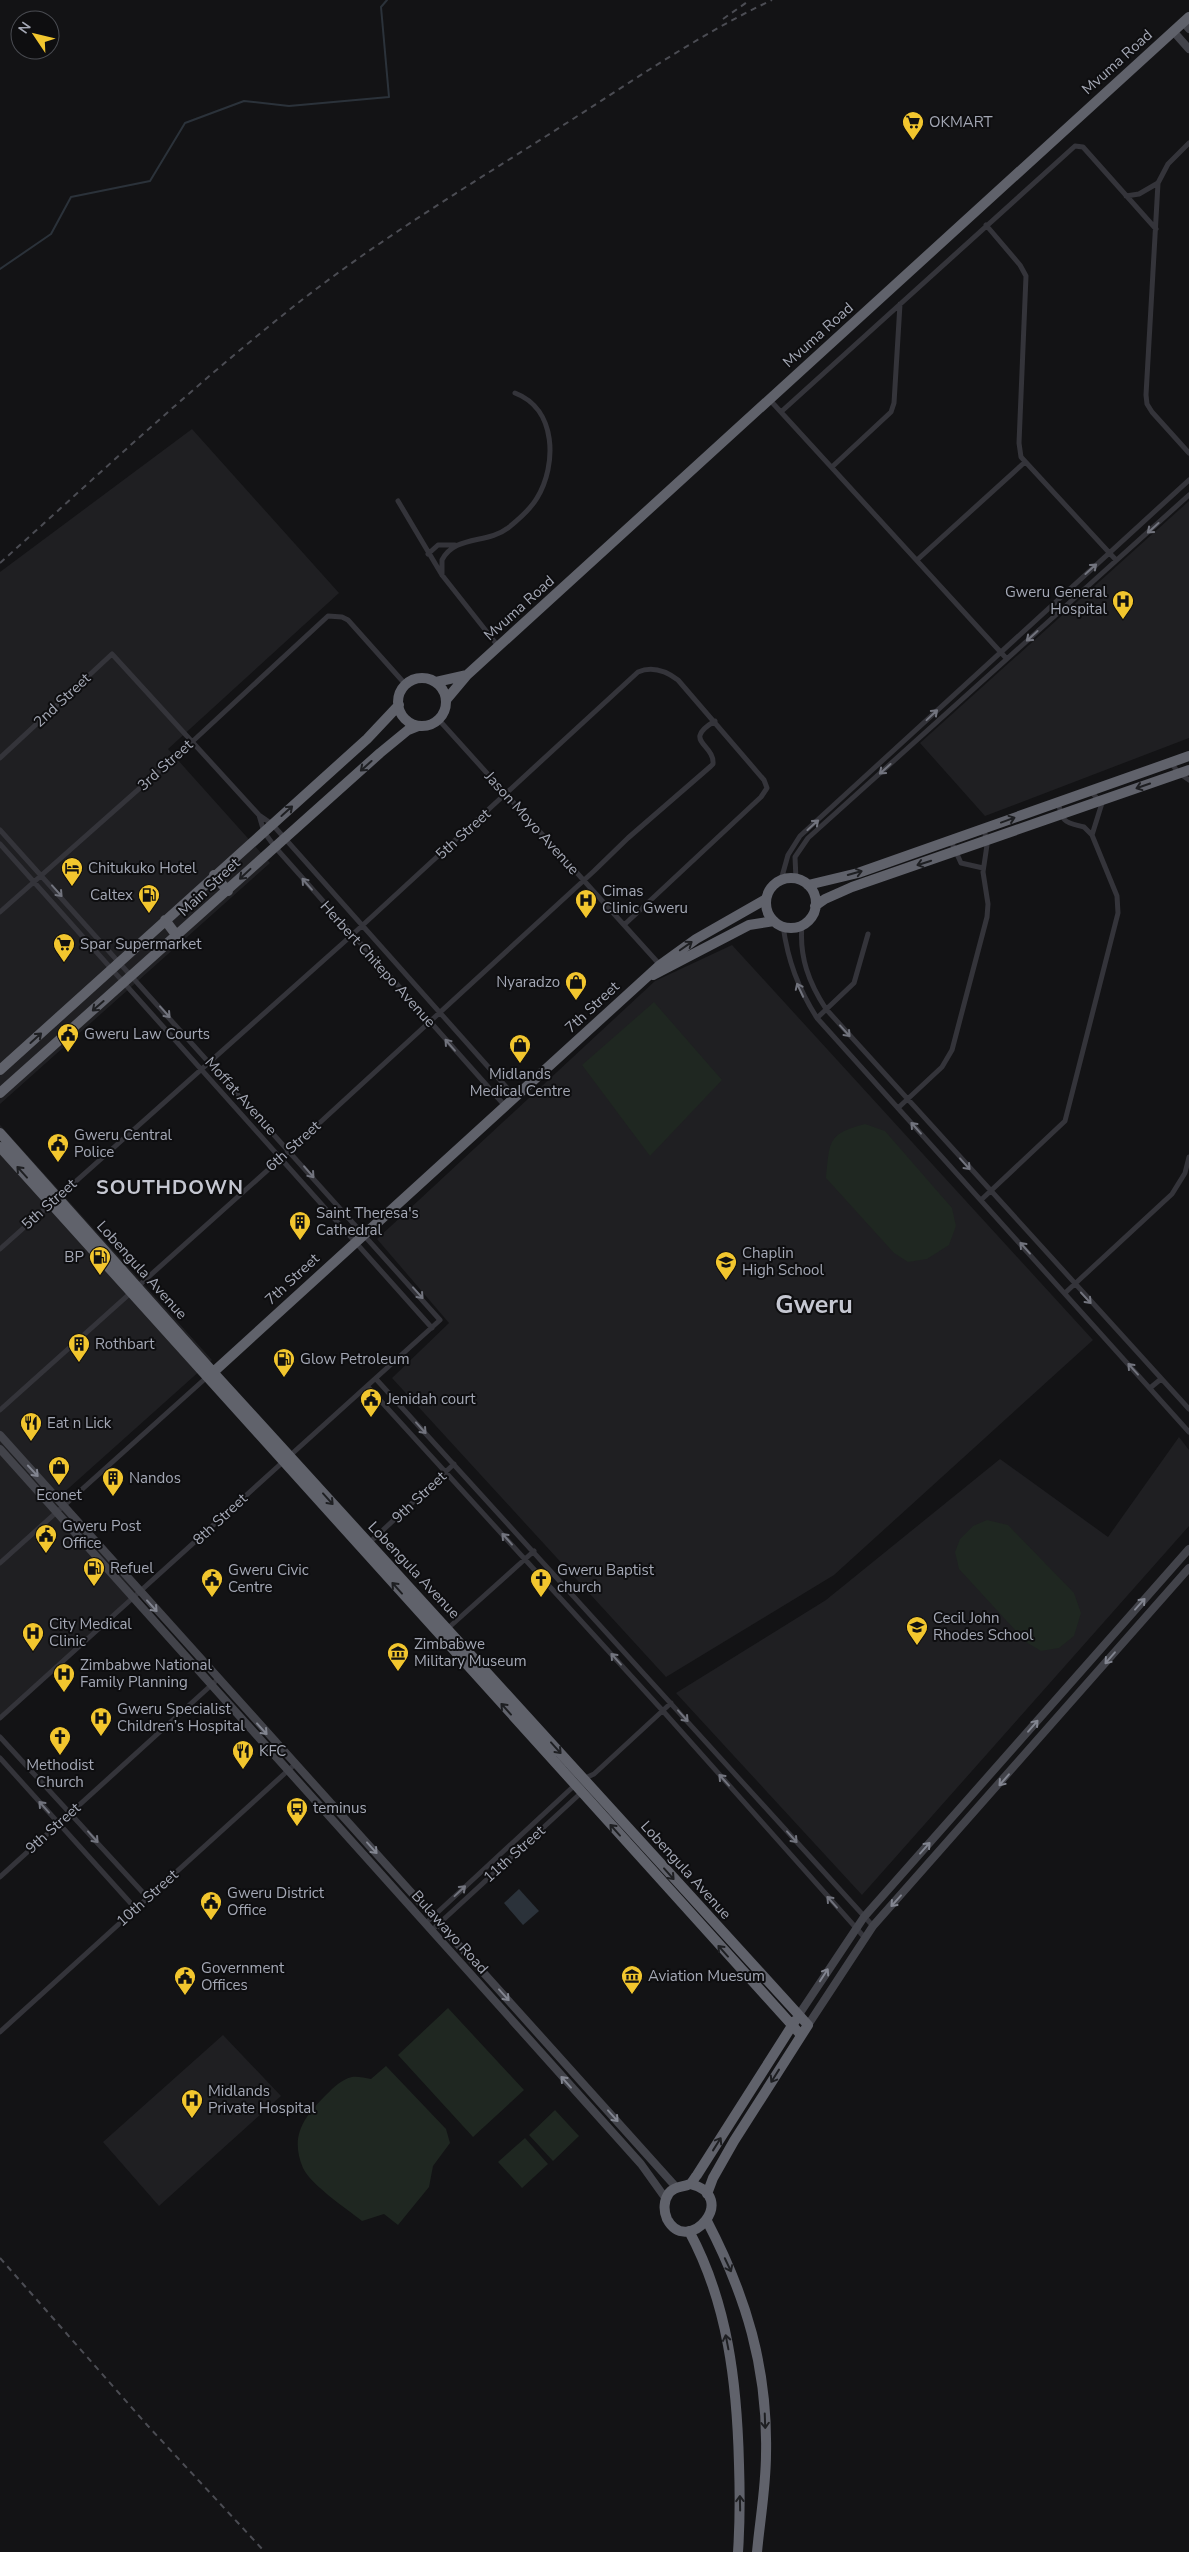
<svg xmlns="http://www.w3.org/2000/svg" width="1189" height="2552" font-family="'Nunito Sans',sans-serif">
<rect width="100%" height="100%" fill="#131315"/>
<path fill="#1f1f22" d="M 192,429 L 339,593 L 168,749 L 270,863 L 0,1104 L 0,572 Z
M 1189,501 L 1189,738 L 985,816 L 920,743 Z
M 732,945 L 1093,1340 L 834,1575 L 666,1677 L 392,1378 L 449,1323 L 377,1239 L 655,981 Z
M 0,1125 L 212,1360 L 60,1496 L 143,1591 L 0,1716 Z
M 1179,1437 L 1189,1450 L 1189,1526 L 862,1895 L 676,1693 L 826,1600 L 1000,1459 L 1108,1537 Z
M 223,2035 L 281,2096 L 159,2206 L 103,2142 Z"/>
<path fill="#1f2721" d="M 654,1002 L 722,1080 L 650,1156 L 582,1065 Z
M 865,1124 L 885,1131 L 952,1208 L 956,1226 L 949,1245 L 927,1259 L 908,1262 L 894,1253 L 826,1178 C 830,1141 827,1134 865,1124 Z
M 987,1520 L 1008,1525 L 1074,1593 L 1081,1613 L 1074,1636 L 1059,1648 L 1041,1651 L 1026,1642 L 959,1569 L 955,1552 L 960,1539 L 973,1526 Z
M 448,2008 L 524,2090 L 473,2137 L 398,2055 Z
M 386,2066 L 446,2129 L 450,2143 L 433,2166 L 429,2187 L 398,2225 L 384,2214 L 362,2221 C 347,2209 311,2185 303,2168 C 289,2135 305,2116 327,2094 C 333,2088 342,2079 352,2077 C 357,2076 365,2078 371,2079 Z
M 555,2110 L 579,2136 L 553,2161 L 529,2135 Z
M 525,2138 L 548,2164 L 522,2188 L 498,2162 Z"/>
<path fill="#2b323a" d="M 519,1889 L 539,1911 L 523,1925 L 504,1903 Z"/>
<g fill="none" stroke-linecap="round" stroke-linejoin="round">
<path stroke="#2b323a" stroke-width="2" d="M 0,269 L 51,234 L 71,197 L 150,181 L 185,123 L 244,101 L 289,106 L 389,97 L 381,7 L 387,0"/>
<path stroke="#34343a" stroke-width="5" d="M 1189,143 L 1168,164 L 1158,183 L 1146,395 L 1147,404 L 1152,412 L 1189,453
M 1126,196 L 1139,194 L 1158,183
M 986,225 L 1020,265 L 1026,276 L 1019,443 L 1021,457 L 1116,560
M 769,399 L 1006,658
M 782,411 L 1075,146 L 1083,147 L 1156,229
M 833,466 L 891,412 L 894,403 L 900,304
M 398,501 L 442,575 L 498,646
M 428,554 L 438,545 L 455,545
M 917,560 L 1025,462
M 442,575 L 442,560 C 455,535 487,544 508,528 C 518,520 530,510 537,498 C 557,465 557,409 515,393
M 439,720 L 661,966
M 0,758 L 112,654 L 259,815 L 272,824 L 515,1097
M 1170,762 L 1179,773 L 1189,780
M 1090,791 L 1102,803 L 1092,835
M 259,815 L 264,832 L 275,847 L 506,1107
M 0,830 L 440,1320 L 0,1718
M 951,841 L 961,863 L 983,868
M 0,844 L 432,1328
M 796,879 L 795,857 L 808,838 L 1189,495
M 781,880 L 788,855 L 800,836 L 1189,480
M 0,912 L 193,741 L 328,616 L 342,617 L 348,620 L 406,685
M 802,925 C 799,957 809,983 826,1009 L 1189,1409
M 783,926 C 788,961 798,988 817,1018 L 1189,1432
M 817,1018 L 854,983 L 868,934
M 898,1108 L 942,1067 L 952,1050 L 987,917 L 988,904 L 983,872 L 987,845 L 984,828
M 981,1200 L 1065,1121 L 1118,913 L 1117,896 L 1092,835 L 1084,827 C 1065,822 1063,824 1058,802
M 0,1249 L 352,935 L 638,672 C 652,666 666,671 678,680 L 764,780 L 767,788 L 761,797 L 624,925
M 1065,1293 L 1172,1194 L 1185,1173 L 1189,1157
M 376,1379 L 873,1926
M 368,1387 L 663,1711 L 865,1938
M 1150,1388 L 1161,1379
M 0,1410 L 290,1150 L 594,871 L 628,838 L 711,766 L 713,764 C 715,744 681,741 715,721
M 368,1544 L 454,1464
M 0,1563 L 207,1377
M 446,1630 L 534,1551
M 0,1737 L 147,1897
M 0,1758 L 135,1908
M 583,1779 L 594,1774 L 671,1703
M 0,1877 L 218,1679
M 425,1924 L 576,1784
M 431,1931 L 583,1791
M 0,2032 L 294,1765"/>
<path stroke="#42434a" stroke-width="8" d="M 1183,22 L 1189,29
M 1173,31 L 1189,49
M 0,1435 L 676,2187
M 0,1449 L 641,2164 L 666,2199
M 798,2016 L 864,1917 L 1189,1549
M 808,2025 L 873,1926 L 1189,1568"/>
<path stroke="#60626b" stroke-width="10" d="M398 702a24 24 0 1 1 48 0a24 24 0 1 1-48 0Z
M 436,682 L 467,675
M 446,700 L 467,675 L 1189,17
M 214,875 L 228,891
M766 903a25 25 0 1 1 50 0a25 25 0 1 1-50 0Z
M 808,885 L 858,873 L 1189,756
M 815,906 L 825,899 L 852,887 L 1189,770
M 165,920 L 177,936
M 653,975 L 749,925 L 774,921
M 0,1070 L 367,739 L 399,705
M 0,1093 L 380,753 L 408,730 L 418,726
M 0,1133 L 213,1372 L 808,2025 L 734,2141 L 713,2178 L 707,2194
M 0,1147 L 801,2035
M 208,1377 L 660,965 L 696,939 L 766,899
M 690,2184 C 741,2196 688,2258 667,2219 C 663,2210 664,2200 669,2193 C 676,2185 682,2188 690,2184 C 692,2183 695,2177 697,2175 L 795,2021
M 707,2221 C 746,2296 768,2368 766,2454 C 766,2486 760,2520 757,2552
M 689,2231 C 728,2303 737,2384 739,2464 C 740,2494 740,2523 738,2552"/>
<path stroke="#4b4c53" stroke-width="2" stroke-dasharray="6 5" stroke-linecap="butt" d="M 723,19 L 750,0
M 0,563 C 98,475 194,385 298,303 C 381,238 473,183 562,126 C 631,82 698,35 772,0
M 0,2258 L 148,2426 L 265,2552"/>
</g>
<defs><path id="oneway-shaft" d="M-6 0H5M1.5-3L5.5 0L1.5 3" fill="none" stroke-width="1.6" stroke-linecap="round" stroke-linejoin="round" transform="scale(1.25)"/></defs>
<g stroke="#72747e">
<use href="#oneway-shaft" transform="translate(1153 528) rotate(138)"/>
<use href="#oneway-shaft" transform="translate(1091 569) rotate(-42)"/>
<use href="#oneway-shaft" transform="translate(1032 636) rotate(138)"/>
<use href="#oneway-shaft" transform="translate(932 715) rotate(-43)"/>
<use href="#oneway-shaft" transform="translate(885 769) rotate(138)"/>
<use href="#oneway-shaft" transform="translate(813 825) rotate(-42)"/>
<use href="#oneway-shaft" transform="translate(307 884) rotate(-131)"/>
<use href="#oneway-shaft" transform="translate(57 891) rotate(48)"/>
<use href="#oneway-shaft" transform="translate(800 990) rotate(-115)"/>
<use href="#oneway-shaft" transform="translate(165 1012) rotate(48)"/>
<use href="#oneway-shaft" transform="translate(845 1031) rotate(48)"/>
<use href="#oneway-shaft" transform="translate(450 1045) rotate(-131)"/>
<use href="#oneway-shaft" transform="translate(916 1128) rotate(-132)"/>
<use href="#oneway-shaft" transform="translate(965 1164) rotate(48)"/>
<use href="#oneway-shaft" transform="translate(309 1172) rotate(49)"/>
<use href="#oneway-shaft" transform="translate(1025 1248) rotate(-132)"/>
<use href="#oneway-shaft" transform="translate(418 1293) rotate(48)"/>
<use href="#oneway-shaft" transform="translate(1086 1298) rotate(47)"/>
<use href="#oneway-shaft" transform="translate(1133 1369) rotate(-132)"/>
<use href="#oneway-shaft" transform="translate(421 1428) rotate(48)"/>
<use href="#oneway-shaft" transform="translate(507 1539) rotate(-132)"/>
<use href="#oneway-shaft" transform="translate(616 1659) rotate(-132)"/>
<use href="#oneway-shaft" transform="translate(683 1716) rotate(48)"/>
<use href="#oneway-shaft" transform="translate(724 1780) rotate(-132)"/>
<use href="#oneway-shaft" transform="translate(44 1807) rotate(-132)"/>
<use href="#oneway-shaft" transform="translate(93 1837) rotate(48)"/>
<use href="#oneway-shaft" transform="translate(792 1837) rotate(48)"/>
<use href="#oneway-shaft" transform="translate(460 1891) rotate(-43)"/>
<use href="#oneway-shaft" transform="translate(832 1902) rotate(-132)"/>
</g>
<g stroke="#1e1f22">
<use href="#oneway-shaft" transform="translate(366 766) rotate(138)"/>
<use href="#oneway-shaft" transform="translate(1143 786) rotate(161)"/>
<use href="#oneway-shaft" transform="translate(287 811) rotate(-42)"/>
<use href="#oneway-shaft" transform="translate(1008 820) rotate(-20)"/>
<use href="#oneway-shaft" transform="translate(924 863) rotate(162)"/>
<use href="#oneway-shaft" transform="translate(855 873) rotate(-16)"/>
<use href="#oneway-shaft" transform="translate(245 874) rotate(137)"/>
<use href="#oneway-shaft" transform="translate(686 946) rotate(-35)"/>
<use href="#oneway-shaft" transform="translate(98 1006) rotate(139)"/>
<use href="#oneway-shaft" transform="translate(36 1038) rotate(-42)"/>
<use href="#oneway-shaft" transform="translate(22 1172) rotate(-132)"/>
<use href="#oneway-shaft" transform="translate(328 1499) rotate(48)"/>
<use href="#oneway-shaft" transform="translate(397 1588) rotate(-132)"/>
<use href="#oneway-shaft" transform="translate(506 1709) rotate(-132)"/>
<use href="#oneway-shaft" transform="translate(556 1748) rotate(48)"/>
<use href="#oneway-shaft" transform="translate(615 1830) rotate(-132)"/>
<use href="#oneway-shaft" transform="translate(669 1874) rotate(48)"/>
<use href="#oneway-shaft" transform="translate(723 1951) rotate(-132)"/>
<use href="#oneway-shaft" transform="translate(775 2076) rotate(122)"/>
<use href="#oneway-shaft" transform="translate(717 2144) rotate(-58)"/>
<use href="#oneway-shaft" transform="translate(728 2265) rotate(65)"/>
<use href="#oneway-shaft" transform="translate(727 2342) rotate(-101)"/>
<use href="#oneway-shaft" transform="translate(765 2421) rotate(88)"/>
<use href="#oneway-shaft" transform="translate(740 2503) rotate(-91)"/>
</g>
<g stroke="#828590">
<use href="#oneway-shaft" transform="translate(33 1471) rotate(47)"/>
<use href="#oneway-shaft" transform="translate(1140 1604) rotate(-48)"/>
<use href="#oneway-shaft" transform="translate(152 1606) rotate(48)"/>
<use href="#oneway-shaft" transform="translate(1110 1658) rotate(131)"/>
<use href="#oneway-shaft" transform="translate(1033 1726) rotate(-49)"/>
<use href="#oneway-shaft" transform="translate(262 1729) rotate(48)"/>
<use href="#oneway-shaft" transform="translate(1004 1780) rotate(131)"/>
<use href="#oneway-shaft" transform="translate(372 1848) rotate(48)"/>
<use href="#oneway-shaft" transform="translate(925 1848) rotate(-48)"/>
<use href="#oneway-shaft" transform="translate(896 1901) rotate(132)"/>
<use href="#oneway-shaft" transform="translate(824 1975) rotate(-57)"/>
<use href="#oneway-shaft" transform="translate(504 1995) rotate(48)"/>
<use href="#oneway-shaft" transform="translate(566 2082) rotate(-132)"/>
<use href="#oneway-shaft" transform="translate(613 2116) rotate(48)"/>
</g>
<defs>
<g id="supermarket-pin" transform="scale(1.125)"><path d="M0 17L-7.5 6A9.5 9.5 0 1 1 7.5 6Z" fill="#f2c62e" stroke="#0e0e10"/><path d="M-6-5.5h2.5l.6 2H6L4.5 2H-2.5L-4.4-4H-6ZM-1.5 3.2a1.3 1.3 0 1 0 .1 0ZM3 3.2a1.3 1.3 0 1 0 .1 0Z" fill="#111"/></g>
<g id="hospital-pin" transform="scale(1.125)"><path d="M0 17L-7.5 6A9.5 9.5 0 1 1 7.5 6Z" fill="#f2c62e" stroke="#0e0e10"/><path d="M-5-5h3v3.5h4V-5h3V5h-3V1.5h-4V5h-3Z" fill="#111"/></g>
<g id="hotel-pin" transform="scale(1.125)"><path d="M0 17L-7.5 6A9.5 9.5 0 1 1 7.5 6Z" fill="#f2c62e" stroke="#0e0e10"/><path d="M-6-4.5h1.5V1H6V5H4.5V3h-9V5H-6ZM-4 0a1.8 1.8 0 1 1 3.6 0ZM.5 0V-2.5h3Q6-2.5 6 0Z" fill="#111"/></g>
<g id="fuel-pin" transform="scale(1.125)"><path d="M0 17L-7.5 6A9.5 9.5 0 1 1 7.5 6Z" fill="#f2c62e" stroke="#0e0e10"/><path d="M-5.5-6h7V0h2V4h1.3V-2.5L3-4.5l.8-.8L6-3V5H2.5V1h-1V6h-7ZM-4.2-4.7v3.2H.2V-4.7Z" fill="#111"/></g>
<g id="shop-pin" transform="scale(1.125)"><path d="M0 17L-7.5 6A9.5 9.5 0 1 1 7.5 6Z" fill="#f2c62e" stroke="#0e0e10"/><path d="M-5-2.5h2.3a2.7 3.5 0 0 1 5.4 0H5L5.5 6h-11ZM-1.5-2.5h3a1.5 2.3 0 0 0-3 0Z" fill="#111"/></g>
<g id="civic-pin" transform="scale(1.125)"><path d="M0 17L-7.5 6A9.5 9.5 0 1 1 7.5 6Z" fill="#f2c62e" stroke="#0e0e10"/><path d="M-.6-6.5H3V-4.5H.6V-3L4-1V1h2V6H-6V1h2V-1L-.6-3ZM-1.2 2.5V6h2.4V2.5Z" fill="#111"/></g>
<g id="building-pin" transform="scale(1.125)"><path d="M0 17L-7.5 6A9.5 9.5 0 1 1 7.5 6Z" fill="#f2c62e" stroke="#0e0e10"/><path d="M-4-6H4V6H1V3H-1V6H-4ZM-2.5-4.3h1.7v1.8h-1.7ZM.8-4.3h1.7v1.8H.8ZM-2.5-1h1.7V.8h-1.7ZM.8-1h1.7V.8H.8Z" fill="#111"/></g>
<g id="school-pin" transform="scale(1.125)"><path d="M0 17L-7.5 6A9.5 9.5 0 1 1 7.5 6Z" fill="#f2c62e" stroke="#0e0e10"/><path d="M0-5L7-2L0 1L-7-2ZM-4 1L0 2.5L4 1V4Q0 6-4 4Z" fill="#111"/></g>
<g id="restaurant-pin" transform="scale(1.125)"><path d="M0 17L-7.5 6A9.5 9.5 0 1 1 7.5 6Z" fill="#f2c62e" stroke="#0e0e10"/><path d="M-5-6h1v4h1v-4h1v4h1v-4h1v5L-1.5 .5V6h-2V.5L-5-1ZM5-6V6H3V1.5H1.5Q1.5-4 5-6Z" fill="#111"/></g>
<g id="church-pin" transform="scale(1.125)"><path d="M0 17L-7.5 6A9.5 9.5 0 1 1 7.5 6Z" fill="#f2c62e" stroke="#0e0e10"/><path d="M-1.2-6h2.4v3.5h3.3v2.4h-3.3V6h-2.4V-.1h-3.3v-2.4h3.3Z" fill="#111"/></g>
<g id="museum-pin" transform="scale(1.125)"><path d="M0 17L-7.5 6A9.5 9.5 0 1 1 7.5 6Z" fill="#f2c62e" stroke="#0e0e10"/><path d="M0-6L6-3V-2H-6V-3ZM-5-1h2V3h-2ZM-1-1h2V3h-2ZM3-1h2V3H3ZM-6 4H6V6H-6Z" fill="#111"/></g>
<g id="bus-pin" transform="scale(1.125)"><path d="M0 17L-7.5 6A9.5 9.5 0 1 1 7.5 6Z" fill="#f2c62e" stroke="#0e0e10"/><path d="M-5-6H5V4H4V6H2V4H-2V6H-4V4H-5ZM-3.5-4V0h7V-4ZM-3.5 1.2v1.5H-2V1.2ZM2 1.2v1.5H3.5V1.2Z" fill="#111"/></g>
</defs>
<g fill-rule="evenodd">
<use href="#supermarket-pin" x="913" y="122"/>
<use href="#hospital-pin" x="1123" y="601"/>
<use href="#hotel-pin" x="72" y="868"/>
<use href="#fuel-pin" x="149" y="895"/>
<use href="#hospital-pin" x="586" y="900"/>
<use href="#supermarket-pin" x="64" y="944"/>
<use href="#shop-pin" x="576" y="982"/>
<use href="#civic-pin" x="68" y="1034"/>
<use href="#shop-pin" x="520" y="1045"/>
<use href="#civic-pin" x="58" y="1144"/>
<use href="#building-pin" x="300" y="1222"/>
<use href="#fuel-pin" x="100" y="1257"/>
<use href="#school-pin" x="726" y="1262"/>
<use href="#building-pin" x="79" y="1344"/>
<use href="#fuel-pin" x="284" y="1359"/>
<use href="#civic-pin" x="371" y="1399"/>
<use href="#restaurant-pin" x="31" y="1423"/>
<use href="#shop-pin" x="59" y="1467"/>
<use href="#building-pin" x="113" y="1478"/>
<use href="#civic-pin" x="46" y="1535"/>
<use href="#fuel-pin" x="94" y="1568"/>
<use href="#civic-pin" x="212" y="1579"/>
<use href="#church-pin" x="541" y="1579"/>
<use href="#school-pin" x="917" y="1627"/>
<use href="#hospital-pin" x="33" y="1633"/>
<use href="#museum-pin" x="398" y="1653"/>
<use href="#hospital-pin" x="64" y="1674"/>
<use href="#hospital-pin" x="101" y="1718"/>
<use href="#church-pin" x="60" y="1737"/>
<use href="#restaurant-pin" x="243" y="1751"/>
<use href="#bus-pin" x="297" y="1808"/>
<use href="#civic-pin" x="211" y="1902"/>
<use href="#museum-pin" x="632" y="1976"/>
<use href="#civic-pin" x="185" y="1977"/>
<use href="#hospital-pin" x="192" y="2100"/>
</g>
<g text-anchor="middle" stroke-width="4" stroke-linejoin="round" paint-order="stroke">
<g font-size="15" fill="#a4a8b5" stroke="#0e0e10">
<text transform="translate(1117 62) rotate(-42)" y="5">Mvuma Road</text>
<text transform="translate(818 335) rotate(-42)" y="5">Mvuma Road</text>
<text transform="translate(519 608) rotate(-42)" y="5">Mvuma Road</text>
<text transform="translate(62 700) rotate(-43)" y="5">2nd Street</text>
<text transform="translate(165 765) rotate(-42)" y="5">3rd Street</text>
<text transform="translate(532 823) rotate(48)" y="5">Jason Moyo Avenue</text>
<text transform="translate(463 834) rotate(-42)" y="5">5th Street</text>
<text transform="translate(209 887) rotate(-43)" y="5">Main Street</text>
<text transform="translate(378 964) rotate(48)" y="5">Herbert Chitepo Avenue</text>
<text transform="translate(592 1007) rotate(-43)" y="5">7th Street</text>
<text transform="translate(241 1096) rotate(48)" y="5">Moffat Avenue</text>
<text transform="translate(293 1146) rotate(-42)" y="5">6th Street</text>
<text transform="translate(49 1204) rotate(-42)" y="5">5th Street</text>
<text transform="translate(142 1270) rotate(48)" y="5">Lobengula Avenue</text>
<text transform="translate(292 1279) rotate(-43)" y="5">7th Street</text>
<text transform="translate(419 1497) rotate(-43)" y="5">9th Street</text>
<text transform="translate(220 1519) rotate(-43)" y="5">8th Street</text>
<text transform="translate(414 1570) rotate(47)" y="5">Lobengula Avenue</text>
<text transform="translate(53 1828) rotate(-42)" y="5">9th Street</text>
<text transform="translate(514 1854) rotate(-42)" y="5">11th Street</text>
<text transform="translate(686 1870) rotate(48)" y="5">Lobengula Avenue</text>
<text transform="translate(147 1898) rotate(-42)" y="5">10th Street</text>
<text transform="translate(450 1932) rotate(48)" y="5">Bulawayo Road</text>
</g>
<g font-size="15" fill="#a4a8b5" stroke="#0e0e10" text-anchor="start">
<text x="929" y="127">OKMART</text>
<text x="1107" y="597" text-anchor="end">Gweru General<tspan x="1107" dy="17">Hospital</tspan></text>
<text x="88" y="873">Chitukuko Hotel</text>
<text x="602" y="896">Cimas<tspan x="602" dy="17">Clinic Gweru</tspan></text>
<text x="133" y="900" text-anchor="end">Caltex</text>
<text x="80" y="949">Spar Supermarket</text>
<text x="560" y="987" text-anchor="end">Nyaradzo</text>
<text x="84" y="1039">Gweru Law Courts</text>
<text x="520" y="1079" text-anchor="middle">Midlands<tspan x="520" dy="17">Medical Centre</tspan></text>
<text x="74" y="1140">Gweru Central<tspan x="74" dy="17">Police</tspan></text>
<text x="316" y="1218">Saint Theresa's<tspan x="316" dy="17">Cathedral</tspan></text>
<text x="742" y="1258">Chaplin<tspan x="742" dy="17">High School</tspan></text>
<text x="84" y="1262" text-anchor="end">BP</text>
<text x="95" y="1349">Rothbart</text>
<text x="300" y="1364">Glow Petroleum</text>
<text x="387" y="1404">Jenidah court</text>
<text x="47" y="1428">Eat n Lick</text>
<text x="129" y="1483">Nandos</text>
<text x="59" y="1500" text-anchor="middle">Econet</text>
<text x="62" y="1531">Gweru Post<tspan x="62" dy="17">Office</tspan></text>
<text x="110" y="1573">Refuel</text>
<text x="228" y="1575">Gweru Civic<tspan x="228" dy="17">Centre</tspan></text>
<text x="557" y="1575">Gweru Baptist<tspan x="557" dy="17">church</tspan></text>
<text x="933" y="1623">Cecil John<tspan x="933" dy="17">Rhodes School</tspan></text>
<text x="49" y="1629">City Medical<tspan x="49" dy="17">Clinic</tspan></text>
<text x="414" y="1649">Zimbabwe<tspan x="414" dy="17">Military Museum</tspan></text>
<text x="80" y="1670">Zimbabwe National<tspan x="80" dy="17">Family Planning</tspan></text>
<text x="117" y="1714">Gweru Specialist<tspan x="117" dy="17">Children’s Hospital</tspan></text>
<text x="259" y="1756">KFC</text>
<text x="60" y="1770" text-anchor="middle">Methodist<tspan x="60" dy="17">Church</tspan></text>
<text x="313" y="1813">teminus</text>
<text x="227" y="1898">Gweru District<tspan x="227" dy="17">Office</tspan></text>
<text x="201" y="1973">Government<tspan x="201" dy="17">Offices</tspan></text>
<text x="648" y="1981">Aviation Muesum</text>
<text x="208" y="2096">Midlands<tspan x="208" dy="17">Private Hospital</tspan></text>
</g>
<g font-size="20" font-weight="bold" letter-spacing="1" fill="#c5c7d1" stroke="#0e0e10">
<text x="170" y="1194">SOUTHDOWN</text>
</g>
<g font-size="25" font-weight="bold" fill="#c5c7d1" stroke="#0e0e10">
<text x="814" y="1313">Gweru</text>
</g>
</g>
<g transform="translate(35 35) rotate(305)"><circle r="24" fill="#0e0e10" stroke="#4a4c52"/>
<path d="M0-4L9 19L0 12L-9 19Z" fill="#f2c62e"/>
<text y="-8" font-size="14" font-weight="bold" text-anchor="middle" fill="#a4a8b5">N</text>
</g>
</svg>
